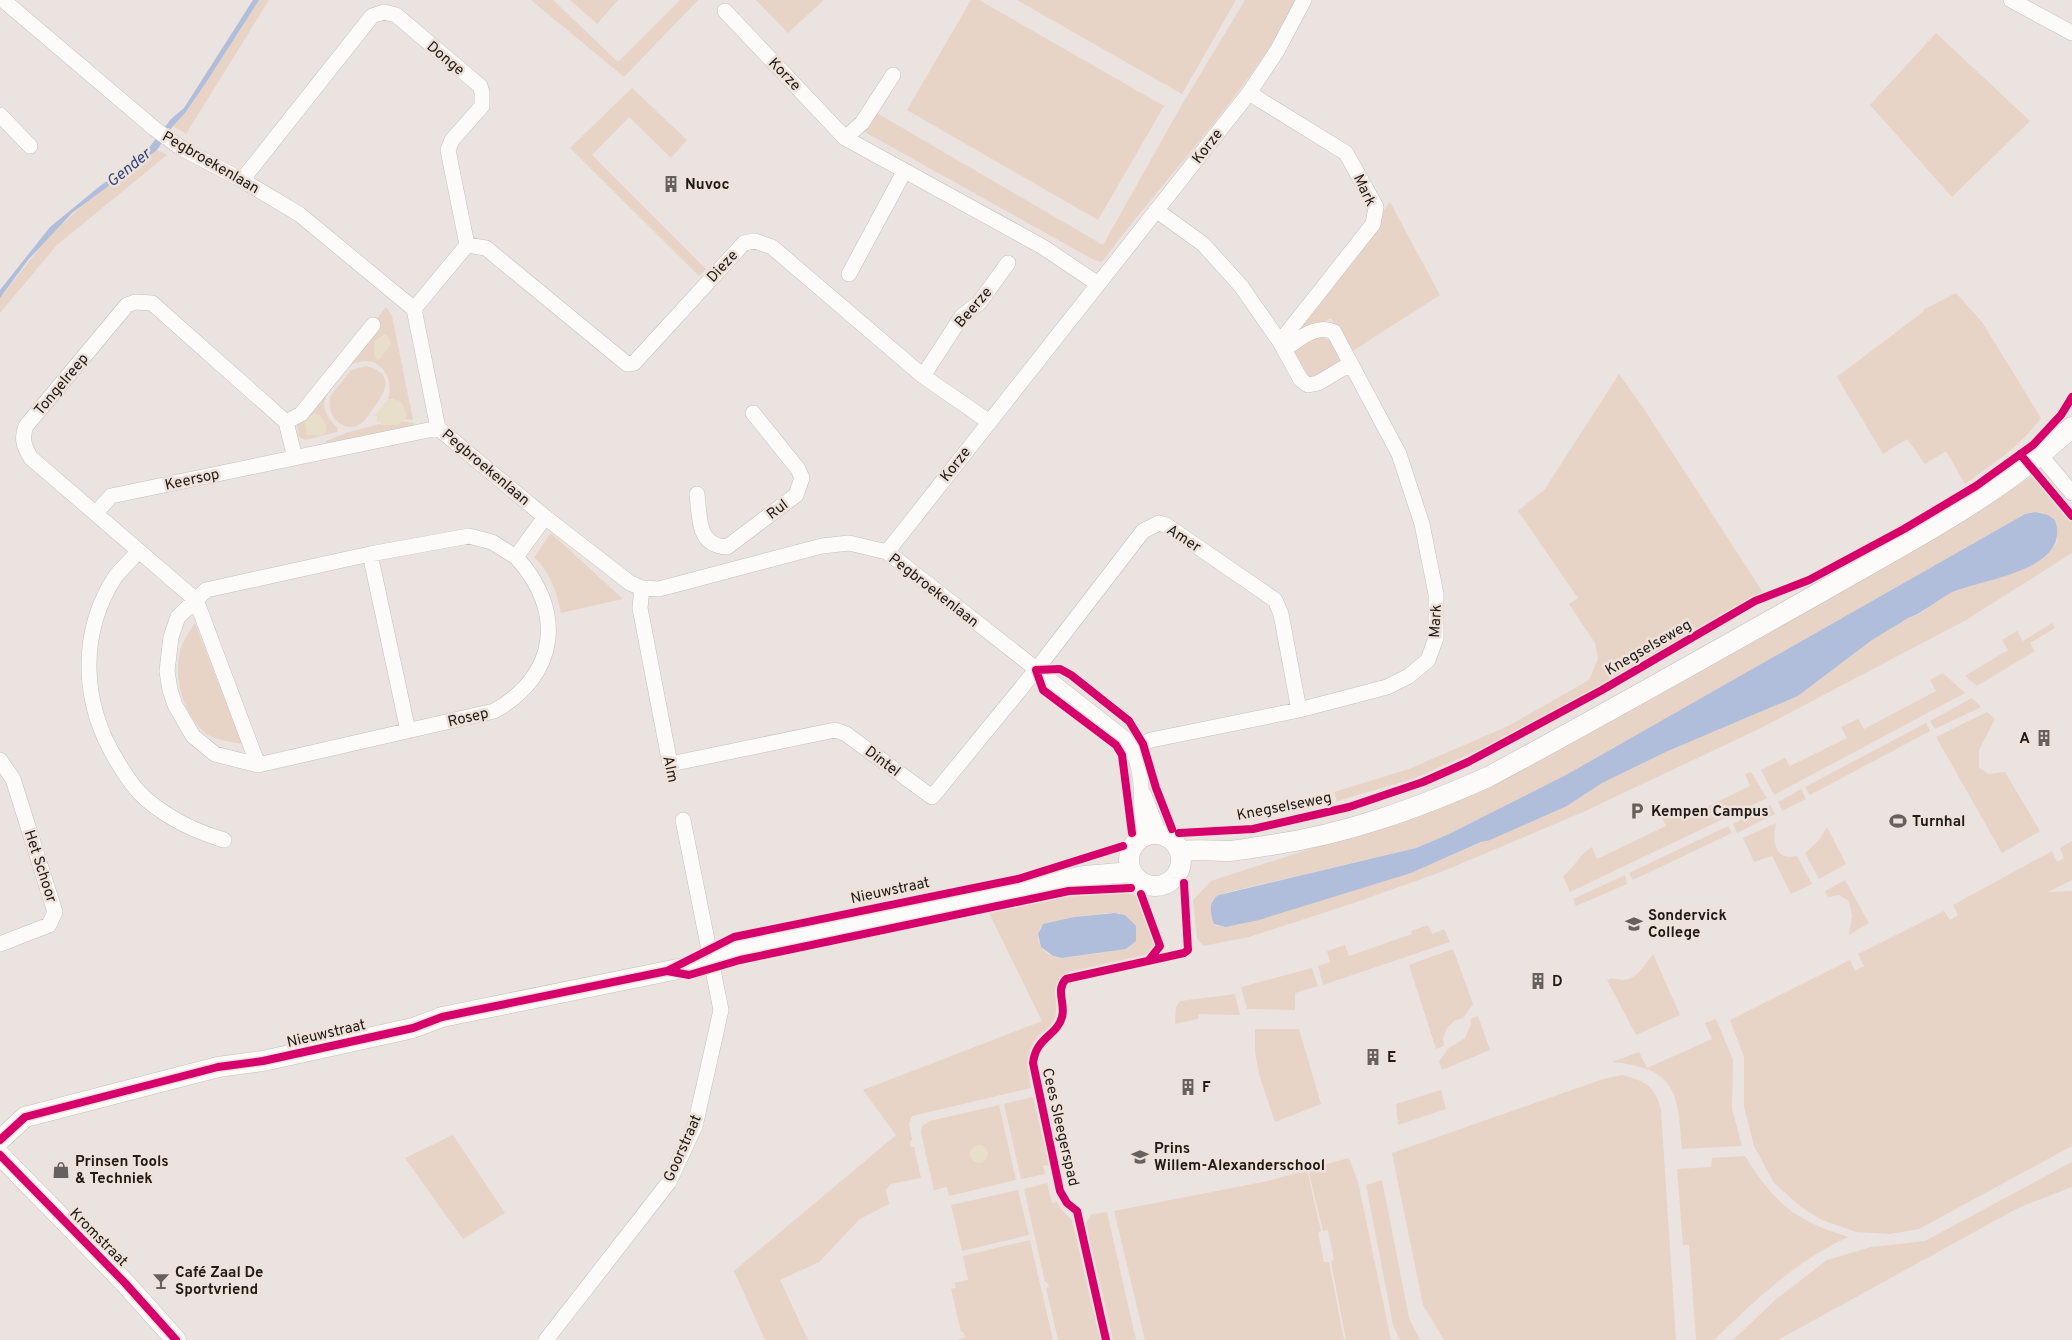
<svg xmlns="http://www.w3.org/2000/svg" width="2072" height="1340" font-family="Overpass,sans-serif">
<rect width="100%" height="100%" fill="#eae3df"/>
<path fill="#e7d4c7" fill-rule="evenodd" d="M 259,0 L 269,0 L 186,134 L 173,126 L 185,113 Z
M 531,0 L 553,0 L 618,62 L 680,0 L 698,0 L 624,77 Z
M 570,0 L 618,0 L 597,24 Z
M 756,0 L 824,0 L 788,33 Z
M 971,0 L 979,0 L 1164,106 L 1098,220 L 907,110 Z
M 1017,0 L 1236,0 L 1182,94 Z
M 1245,0 L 1297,0 C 1246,97 1167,174 1102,262 L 1094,260 L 863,131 L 875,112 L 1103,245 L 1180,108 Z
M 1936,33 L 2030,121 L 1952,197 L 1870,105 Z
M 632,88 L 687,140 L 671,158 L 629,117 L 592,155 L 706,269 L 699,276 L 570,148 Z
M 157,150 L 167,155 L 57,245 L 0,313 L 0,298 L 50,235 L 95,194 Z
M 1390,202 L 1440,295 L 1351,352 L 1331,318 L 1288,342 Z
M 1956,293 L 1982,322 L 2041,418 C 2022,445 1992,465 1965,484 L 1946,451 L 1925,464 L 1907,439 L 1883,454 L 1837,377 L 1924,311 L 1923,310 Z
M 386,307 L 392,316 L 413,420 L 405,419 C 407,408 398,398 388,399 C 395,380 381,356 359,362 C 349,364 344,371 338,379 C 323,399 317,408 338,428 L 337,432 L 305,440 L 299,437 L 297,426 Z
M 1317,337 C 1331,337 1342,348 1341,362 L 1318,377 L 1309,376 L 1294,356 L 1295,351 Z
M 367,366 C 396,374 385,394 372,410 C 368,416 363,424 356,426 C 348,429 340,425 335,419 C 330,413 329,405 330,397 L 351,370 Z
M 1619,374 L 1644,409 L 1764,594 L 1512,735 L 1413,779 L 1337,801 L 1334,792 L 1409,769 L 1508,726 L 1589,680 L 1598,659 L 1595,643 L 1569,604 L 1578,598 L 1518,511 L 1545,489 Z
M 402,421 L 414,423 L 414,427 L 327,445 L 326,441 L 346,433 L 379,424 L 383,425 Z
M 2033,475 L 2072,521 L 2072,553 L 1966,620 L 1761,728 L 1581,813 L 1441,872 L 1354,903 L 1249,937 L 1203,946 L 1197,938 L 1193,900 L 1211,881 L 1415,815 L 1658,691 L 1985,507 ZM 2036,512 L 2043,513 L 2058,539 C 2045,575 1973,581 1941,597 C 1930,602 1922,617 1910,617 L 1872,640 L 1798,696 L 1668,751 L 1602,783 L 1567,806 L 1417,870 L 1239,925 L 1216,926 L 1213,920 L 1212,900 L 1224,893 L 1416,848 L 1449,834 L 1544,788 L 2025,514 Z
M 551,533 L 623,599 L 561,613 C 557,592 550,572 534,557 Z
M 195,623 L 242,744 C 232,742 217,740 208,735 C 183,717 170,672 183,643 C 186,636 191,629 195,623 Z
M 2052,623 L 2055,628 L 2030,643 L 2035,651 L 1977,686 L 1965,676 L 2008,650 L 2002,640 L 2017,631 L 2023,641 Z
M 1943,673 L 1965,693 L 1774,795 L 1761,770 L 1785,758 L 1790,766 L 1847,738 L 1841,727 L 1858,719 L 1864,729 L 1936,691 L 1930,680 Z
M 1972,698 L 1981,707 L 1935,729 L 1930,721 Z
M 1987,712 L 1995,719 L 1979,750 L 1979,768 L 1989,774 L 2005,772 L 2040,831 L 2002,853 L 1936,737 Z
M 1926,723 L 1930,731 L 1810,795 L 1805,787 Z
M 1751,772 L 1767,798 L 1570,892 L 1563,876 C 1575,868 1579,854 1592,847 L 1597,859 L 1666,826 L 1661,815 L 1676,807 L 1682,819 L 1750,786 L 1745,774 Z
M 1801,789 L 1806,799 L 1782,811 L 1778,802 Z
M 1770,805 L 1775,814 L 1737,833 L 1733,824 Z
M 1776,823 C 1773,839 1772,861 1797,856 L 1812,884 L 1791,894 L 1772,856 L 1754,862 L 1743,838 Z
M 1728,826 L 1732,833 L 1633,880 L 1629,873 Z
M 1827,827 L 1846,864 L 1819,879 L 1805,853 L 1819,840 Z
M 2072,841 L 2072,880 L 2048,892 L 2072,891 L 2072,1146 L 1919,1229 L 1890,1234 L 1856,1232 L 1822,1220 L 1801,1207 L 1774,1183 L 1754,1146 L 1744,1107 L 1744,1057 L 1730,1020 L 1850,960 L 1855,971 L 1864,966 L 1858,954 L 1944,911 L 1950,920 L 1958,915 L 1953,905 L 2052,851 L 2057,862 L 2064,858 L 2060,848 Z
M 1625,875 L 1627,884 L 1576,906 L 1573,899 Z
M 1845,880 L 1869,923 L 1849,935 L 1852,915 L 1849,901 L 1839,895 L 1828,897 L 1825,891 Z
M 1122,891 L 1135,895 L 1157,942 L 1155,951 L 1149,954 L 1068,972 C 1046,985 1060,999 1055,1018 L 1050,1026 L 1037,1037 L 1030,1050 L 1027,1064 L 1031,1088 L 912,1116 L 909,1124 L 912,1140 L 910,1141 L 911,1147 L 914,1147 L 921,1178 L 891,1184 L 886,1190 L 889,1204 L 860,1219 L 819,1262 L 780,1280 L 808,1340 L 765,1340 L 734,1271 L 896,1135 L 863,1090 L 1042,1021 L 988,911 L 1056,896 ZM 1108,913 L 1120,913 L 1130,947 C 1125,950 1067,958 1061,958 C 1043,956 1031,939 1043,924 L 1074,917 Z
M 1428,925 L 1432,934 L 1444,929 L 1450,942 L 1323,985 L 1318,966 L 1330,962 L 1327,951 L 1345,945 L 1349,956 L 1412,934 L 1411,931 Z
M 1453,949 L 1473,1004 L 1463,1018 L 1454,1021 L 1447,1028 L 1443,1038 L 1444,1046 L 1436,1049 L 1409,965 Z
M 1653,954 L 1680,1015 L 1636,1035 L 1607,980 C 1613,977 1616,979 1623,980 C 1636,980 1646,963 1653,954 Z
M 1312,968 L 1318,986 L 1295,993 L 1295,1010 L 1247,1009 L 1241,987 Z
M 1235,994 L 1240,1015 L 1199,1014 L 1198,1019 L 1175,1024 L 1176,1007 L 1180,1001 Z
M 1478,1016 L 1490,1050 L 1442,1070 L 1439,1061 L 1449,1048 L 1465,1038 L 1471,1024 L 1470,1019 Z
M 1716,1019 L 1733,1060 L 1732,1109 L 1742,1146 L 1682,1149 C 1678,1093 1677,1068 1612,1062 L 1639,1052 L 1647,1068 L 1712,1039 L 1705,1023 Z
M 1255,1029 L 1299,1029 L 1321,1104 L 1275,1122 L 1259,1074 L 1255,1052 Z
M 1622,1075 C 1646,1081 1655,1086 1661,1110 L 1676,1340 L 1444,1340 L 1423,1305 L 1392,1153 L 1603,1079 Z
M 1441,1090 L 1446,1109 L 1398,1125 L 1396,1104 Z
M 1033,1097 L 1049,1165 L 1043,1166 L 1045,1174 L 1021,1179 L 1004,1104 Z
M 999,1105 L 1016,1180 L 949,1196 L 947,1187 L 934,1190 L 921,1133 L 922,1126 L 930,1121 Z
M 453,1135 L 505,1213 L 463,1239 L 405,1158 Z
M 1745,1156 C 1776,1205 1793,1219 1848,1237 C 1796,1261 1755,1300 1714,1340 L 1696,1340 L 1689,1245 L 1683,1245 L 1677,1169 L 1711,1167 L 1712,1158 Z
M 1349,1158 L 1358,1182 L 1391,1340 L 1346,1340 L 1331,1262 L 1334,1260 L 1328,1230 L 1323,1231 L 1308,1169 Z
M 2072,1162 L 2072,1187 L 2018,1208 L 1778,1340 L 1733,1340 L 1775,1300 L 1827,1260 L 1871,1247 L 1925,1241 Z
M 1307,1170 L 1321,1231 L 1318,1233 L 1324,1262 L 1329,1262 L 1344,1340 L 1145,1340 L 1114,1211 L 1268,1181 Z
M 1382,1180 L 1409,1318 L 1420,1340 L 1400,1340 L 1393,1325 L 1366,1185 Z
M 1047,1183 L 1052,1203 L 1057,1202 L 1061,1209 L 1072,1220 L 1100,1340 L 1058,1340 L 1046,1288 L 1049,1287 L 1047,1282 L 1045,1282 L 1024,1189 Z
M 1018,1190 L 1029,1235 L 962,1251 L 951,1205 Z
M 1107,1212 L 1136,1340 L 1113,1340 L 1086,1223 L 1092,1214 Z
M 1030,1240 L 1053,1340 L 957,1340 L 965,1337 L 963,1332 L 961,1332 L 951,1289 L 956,1288 L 955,1283 L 968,1280 L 963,1256 Z"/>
<path fill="#e7dfc9" d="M 385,334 L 388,337 L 391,345 L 378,360 L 375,356 L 374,341 Z
M 388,399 L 401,401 L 406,414 L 405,419 L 397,425 L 383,425 L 377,421 L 377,416 L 374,416 Z
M 314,414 C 322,414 327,423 326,432 L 323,435 L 307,435 L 305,420 Z
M970 1154a9 9 0 1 1 18 0a9 9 0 1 1-18 0Z"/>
<path fill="#b1bedb" d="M 253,0 L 259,0 L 207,81 L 185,113 L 173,126 L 157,150 L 72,213 L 28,260 L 0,298 L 0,290 L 50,227 L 100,186 L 141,158 L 171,119 L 184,108 Z
M 2036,512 L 2048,515 L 2055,520 C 2072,569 1986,579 1955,591 C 1942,596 1917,617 1910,617 L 1872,640 L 1798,696 L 1668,751 L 1602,783 L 1567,806 L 1490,840 L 1481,842 L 1411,873 L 1259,920 L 1226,927 L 1214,924 C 1210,913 1208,901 1219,895 L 1416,848 L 1449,834 L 1566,775 L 2025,514 Z
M 1115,913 L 1125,915 L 1136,926 L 1136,941 L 1126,949 L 1062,958 L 1053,956 L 1041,947 L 1038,934 L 1043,924 L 1074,917 Z"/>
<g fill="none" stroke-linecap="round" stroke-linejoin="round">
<g stroke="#c5c0bc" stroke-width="16">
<path id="street" d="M 3,0 L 155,129 L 181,148 L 242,180 L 299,214 L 414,309 L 438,428 L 545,517 L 630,583 L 642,588 L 659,589 L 822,546 L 849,543 L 887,552 L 1124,738 C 1148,767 1139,802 1143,836
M 2011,0 L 2072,33
M 725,11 L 845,138 L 1043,247 L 1098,284
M 1249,93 L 1346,153 L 1376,207 L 1373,224 L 1280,342
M 0,115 L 30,146
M 845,138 L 862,123 L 893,75
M 242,180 L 372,16 L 384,12 L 396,15 L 480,86 L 482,92 L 482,106 L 452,140 L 448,150 L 467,245 L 414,309
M 1156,210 L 1203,244 L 1241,286 L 1280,342 L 1301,380 L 1308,385 L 1318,383 L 1350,364
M 467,245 L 486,248 L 627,364 L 634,363 L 744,243 L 755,241 L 772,247 L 923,376 L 988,421
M 849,274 L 904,172
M 923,376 L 962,316 L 979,303 L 1008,263
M 2041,456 L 2072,493
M 295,458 L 286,422 L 301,414 L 373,325
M 697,494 C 700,518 697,546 727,547 L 796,495 L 802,478 L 798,469 L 753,413
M 96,513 L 111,496 L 438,428
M 138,552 C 131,560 122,568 115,577 C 78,635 82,704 117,761 C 125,775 135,790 147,800 C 171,820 195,831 224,840
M 887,552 L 1249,93 L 1277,51 L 1304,0
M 370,554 L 408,731
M 516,557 C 565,610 559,675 494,711 L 258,765 L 215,754 L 193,736 L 175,705 L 170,690 L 167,671 L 171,637 L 178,617 L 206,590 L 370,554 L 469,536 L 492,542 L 516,557 L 545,517
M 642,588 L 640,608 L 670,764 L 835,730 L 846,734 L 932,797 L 1036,670 L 1143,531 L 1159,523 L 1166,525 L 1275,600 L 1281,614 L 1299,710
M 1133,749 L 1151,740 L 1299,710 L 1387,687 L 1409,676 L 1428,660 L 1436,638 L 1436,594 L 1422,524 L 1399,454 L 1334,332 C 1316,323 1299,340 1284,349
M 0,760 L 13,779 L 55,912 L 49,925 L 0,944
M 258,765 L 196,600 L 31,458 C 24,447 21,438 26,426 L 127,305 L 135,302 L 152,303 L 286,422
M 1144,795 L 1159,834
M 546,1340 L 669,1182 L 695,1126 L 721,1010 L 683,820"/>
</g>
<g stroke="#c5c0bc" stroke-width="21">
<path id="secondary" d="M1129 860a26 26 0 1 1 52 0a26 26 0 1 1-52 0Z
M 1180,851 C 1197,849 1213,851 1229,851 C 1243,850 1257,847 1271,845 C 1347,834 1418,808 1488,777 C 1600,717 1709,655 1819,593 C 1906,543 1999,496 2072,427
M 0,1140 L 25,1117 L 218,1067 L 263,1061 L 413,1028 L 442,1017 L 688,967 L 740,948 L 1084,876 L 1132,872
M 0,1155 L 125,1283 L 176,1340"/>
</g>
<use href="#street" stroke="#fcfbfa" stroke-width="15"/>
<use href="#secondary" stroke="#fcfbfa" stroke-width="20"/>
<g stroke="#efe2da" stroke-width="11">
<path id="cycleway" d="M 2020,454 L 2072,516
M 1132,833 L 1122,755 L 1116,745 L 1043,690 L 1036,670 L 1060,669 L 1071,675 L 1129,721 L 1143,744 L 1156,788 L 1172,829
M 1179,833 L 1253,829 L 1349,807 L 1423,782 L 1468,762 L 1602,690 L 1755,601 L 1809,580 L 1904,529 L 1976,486 L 2033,445 L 2061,415 L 2072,397
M 1141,894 L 1160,946 L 1149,960
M 667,971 L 689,975 L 740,960 L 1069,891 L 1131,888
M 0,1140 L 25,1117 L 218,1067 L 263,1061 L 413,1028 L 442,1017 L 667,971 L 734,937 L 1018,879 L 1123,846
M 0,1155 L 125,1283 L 176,1340
M 1106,1340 L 1077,1211 L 1067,1203 L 1060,1191 L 1033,1063 C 1036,1037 1057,1036 1062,1017 C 1066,1004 1055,990 1066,979 L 1184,953 L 1188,950 L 1184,883"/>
</g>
<use href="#cycleway" stroke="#d6006c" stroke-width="8"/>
</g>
<defs>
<g id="building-bare" transform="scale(1.35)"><path d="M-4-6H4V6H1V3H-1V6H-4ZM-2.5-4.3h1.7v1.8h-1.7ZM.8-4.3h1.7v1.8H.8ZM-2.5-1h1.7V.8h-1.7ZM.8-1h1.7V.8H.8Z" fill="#66615e" stroke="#efe2da" stroke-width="2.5" paint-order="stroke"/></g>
<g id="parking-bare" transform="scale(1.35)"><path d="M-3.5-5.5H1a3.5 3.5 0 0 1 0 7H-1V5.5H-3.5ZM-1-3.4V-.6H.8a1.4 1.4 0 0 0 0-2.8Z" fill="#66615e" stroke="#efe2da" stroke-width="2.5" paint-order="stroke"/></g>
<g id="stadium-bare" transform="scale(1.35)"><path d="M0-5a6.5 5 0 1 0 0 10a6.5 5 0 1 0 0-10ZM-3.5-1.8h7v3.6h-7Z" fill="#66615e" stroke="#efe2da" stroke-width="2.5" paint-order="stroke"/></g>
<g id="school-bare" transform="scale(1.35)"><path d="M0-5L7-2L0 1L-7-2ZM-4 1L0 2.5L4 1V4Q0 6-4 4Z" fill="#66615e" stroke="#efe2da" stroke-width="2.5" paint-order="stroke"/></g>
<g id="shop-bare" transform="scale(1.35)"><path d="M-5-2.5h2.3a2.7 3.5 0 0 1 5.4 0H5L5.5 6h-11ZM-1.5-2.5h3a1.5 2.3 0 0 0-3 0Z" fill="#66615e" stroke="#efe2da" stroke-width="2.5" paint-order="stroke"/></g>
<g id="bar-bare" transform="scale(1.35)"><path d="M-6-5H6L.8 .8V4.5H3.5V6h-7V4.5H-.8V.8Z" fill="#66615e" stroke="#efe2da" stroke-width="2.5" paint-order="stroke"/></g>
</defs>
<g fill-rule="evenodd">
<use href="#building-bare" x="671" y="184"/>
<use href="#building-bare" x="2044" y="738"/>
<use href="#parking-bare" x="1637" y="811"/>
<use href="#stadium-bare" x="1898" y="821"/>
<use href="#school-bare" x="1634" y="924"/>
<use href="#building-bare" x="1538" y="981"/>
<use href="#building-bare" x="1373" y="1057"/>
<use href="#building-bare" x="1188" y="1087"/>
<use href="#school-bare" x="1140" y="1157"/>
<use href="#shop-bare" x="61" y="1170"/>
<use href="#bar-bare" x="161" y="1281"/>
</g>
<g text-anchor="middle" stroke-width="5" stroke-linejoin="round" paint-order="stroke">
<g font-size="15" fill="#1f1b18" stroke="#efe2da">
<text transform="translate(446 58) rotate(40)" y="5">Donge</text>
<text transform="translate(785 74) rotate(46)" y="5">Korze</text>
<text transform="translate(1207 146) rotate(-52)" y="5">Korze</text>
<text transform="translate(211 162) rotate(30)" y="5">Pegbroekenlaan</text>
<text transform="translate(1365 190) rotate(65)" y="5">Mark</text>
<text transform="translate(722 266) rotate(-47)" y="5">Dieze</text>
<text transform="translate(973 307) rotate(-49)" y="5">Beerze</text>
<text transform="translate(61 384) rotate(-50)" y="5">Tongelreep</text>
<text transform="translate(955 464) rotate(-52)" y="5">Korze</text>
<text transform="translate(486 467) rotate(40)" y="5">Pegbroekenlaan</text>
<text transform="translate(192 479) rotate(-12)" y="5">Keersop</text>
<text transform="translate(777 509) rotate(-37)" y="5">Rul</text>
<text transform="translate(1184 538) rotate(33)" y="5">Amer</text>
<text transform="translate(934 590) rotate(38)" y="5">Pegbroekenlaan</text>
<text transform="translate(1435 621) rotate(-87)" y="5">Mark</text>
<text transform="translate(1648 647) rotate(-30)" y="5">Knegselseweg</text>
<text transform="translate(468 717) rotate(-13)" y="5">Rosep</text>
<text transform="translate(883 761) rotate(37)" y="5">Dintel</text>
<text transform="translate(671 769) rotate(78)" y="5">Alm</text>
<text transform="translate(1284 806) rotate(-11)" y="5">Knegselseweg</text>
<text transform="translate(41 866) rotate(72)" y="5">Het Schoor</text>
<text transform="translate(890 890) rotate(-12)" y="5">Nieuwstraat</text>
<text transform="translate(326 1033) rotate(-13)" y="5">Nieuwstraat</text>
<text transform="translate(1061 1127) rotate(77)" y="5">Cees Sleegerspad</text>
<text transform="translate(682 1148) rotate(-66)" y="5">Goorstraat</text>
<text transform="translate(99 1237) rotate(45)" y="5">Kromstraat</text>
</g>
<g font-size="15" font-weight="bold" fill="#1f1b18" stroke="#efe2da" text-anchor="start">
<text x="685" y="189">Nuvoc</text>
<text x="2030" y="743" text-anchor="end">A</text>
<text x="1651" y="816">Kempen Campus</text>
<text x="1912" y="826">Turnhal</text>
<text x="1648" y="920">Sondervick<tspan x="1648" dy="17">College</tspan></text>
<text x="1552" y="986">D</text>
<text x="1387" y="1062">E</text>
<text x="1202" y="1092">F</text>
<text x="1154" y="1153">Prins<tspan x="1154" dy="17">Willem-Alexanderschool</tspan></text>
<text x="75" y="1166">Prinsen Tools<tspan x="75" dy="17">&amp; Techniek</tspan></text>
<text x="175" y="1277">Café Zaal De<tspan x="175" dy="17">Sportvriend</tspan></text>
</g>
<g font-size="16" font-style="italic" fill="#2f4980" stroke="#efe2da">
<text transform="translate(128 167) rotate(-39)" y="6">Gender</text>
</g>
</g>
</svg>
